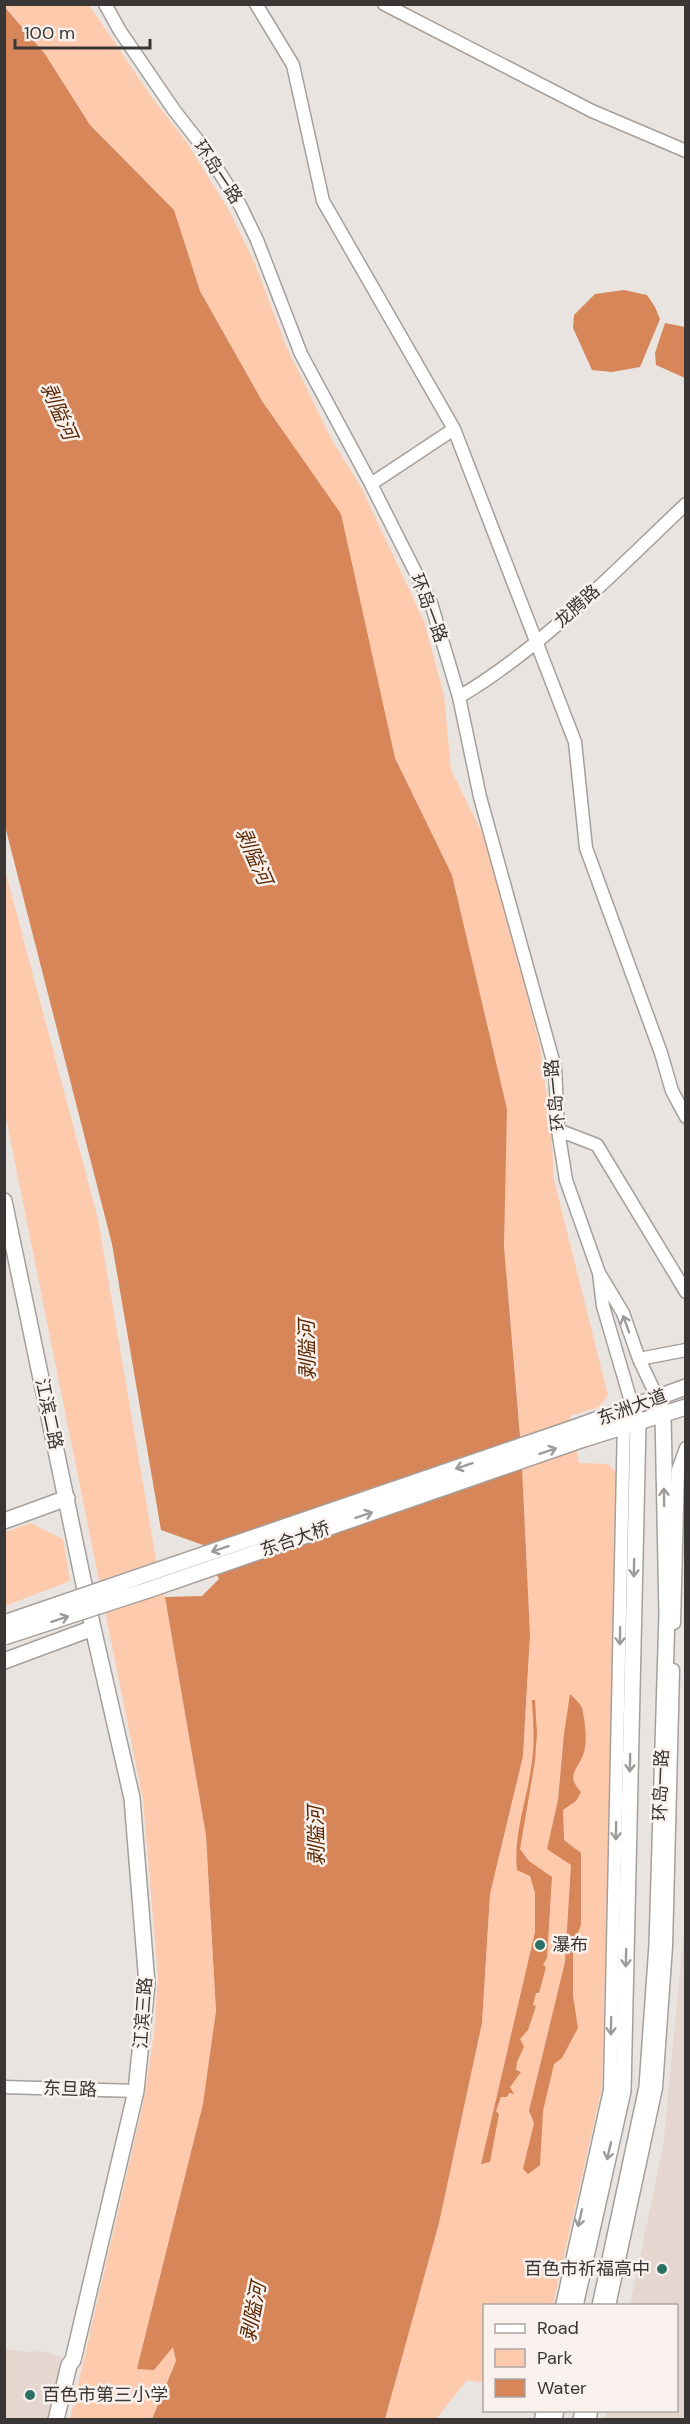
<svg xmlns="http://www.w3.org/2000/svg" width="690" height="2424" font-family="'DM Sans','Noto Sans SC',sans-serif">
<rect width="100%" height="100%" fill="#eae4e0"/>
<path fill="#e5d7d0" d="M 685,1920 L 685,2419 L 605,2419 L 607,2411 L 676,2410 L 676,2306 L 630,2305 L 663,2147 Z
M 4,2349 L 29,2352 L 41,2351 L 65,2358 L 49,2419 L 5,2419 Z"/>
<path fill="#fecaae" d="M 4,5 L 89,5 L 151,96 L 188,144 L 231,214 L 255,264 L 287,348 L 332,440 L 361,487 L 424,621 L 444,695 L 451,770 L 482,832 L 497,879 L 540,1046 L 551,1127 L 554,1180 L 608,1395 L 599,1407 L 570,1416 L 579,1463 L 608,1464 L 618,1474 L 602,2087 L 553,2305 L 484,2306 L 484,2383 L 467,2380 L 436,2419 L 385,2419 L 439,2223 L 482,2023 L 490,1894 L 523,1756 L 530,1634 L 520,1430 L 504,1247 L 507,1109 L 452,875 L 395,758 L 262,401 L 200,291 L 174,210 L 90,125 L 45,54 Z
M 4,866 L 98,1219 L 156,1560 L 165,1597 L 206,1835 L 216,2011 L 173,2346 L 176,2361 L 152,2419 L 70,2419 L 143,2104 L 154,2034 L 158,1976 L 143,1800 L 5,1113 Z
M 31,1523 L 63,1539 L 70,1581 L 5,1606 L 5,1532 Z"/>
<path fill="#d68659" d="M 4,6 L 45,54 L 90,125 L 174,210 L 200,291 L 262,401 L 341,514 L 395,758 L 452,875 L 507,1109 L 504,1247 L 521,1447 L 530,1634 L 523,1756 L 490,1894 L 482,2023 L 439,2223 L 385,2419 L 152,2419 L 176,2361 L 173,2347 L 154,2370 L 137,2369 L 203,2104 L 216,2011 L 206,1835 L 165,1597 L 202,1596 L 219,1579 L 203,1545 L 161,1530 L 112,1244 L 5,826 Z
M 624,290 L 647,295 L 655,307 L 660,319 L 640,367 L 612,372 L 592,370 L 573,328 L 574,315 L 595,294 Z
M 665,323 L 685,327 L 685,378 L 656,365 L 655,353 Z
M 570,1694 C 574,1698 580,1703 582,1708 C 585,1720 588,1744 583,1755 C 576,1772 566,1775 581,1792 L 576,1801 L 563,1810 L 564,1840 L 581,1853 L 581,1925 L 573,1945 L 573,1996 L 578,2028 L 562,2058 L 554,2064 L 543,2111 L 540,2165 L 528,2174 L 523,2169 L 534,2123 L 529,2111 L 565,1962 L 571,1865 L 547,1849 L 558,1800 L 564,1734 Z
M 532,1700 L 535,1700 L 537,1733 L 535,1761 L 520,1849 L 529,1861 L 552,1877 L 547,1958 L 543,1965 L 546,1967 L 539,1993 L 536,1993 L 533,2005 L 536,2006 L 528,2030 L 520,2039 L 524,2047 L 517,2062 L 516,2070 L 521,2072 L 510,2087 L 514,2094 L 509,2093 L 507,2097 L 501,2097 L 496,2111 L 499,2114 L 490,2162 L 481,2164 L 535,1932 L 535,1893 L 530,1876 L 517,1870 C 513,1833 528,1798 532,1761 C 535,1741 533,1720 532,1700 Z"/>
<g fill="none" stroke-linecap="round" stroke-linejoin="round">
<g stroke="#a59f9c" stroke-width="15">
<path id="minor" d="M 105,4 L 120,31 L 174,110 L 206,151 L 240,205 L 257,240 L 301,354 L 371,484 L 431,603 L 459,697 L 480,797 L 555,1068 L 558,1130 L 566,1180 L 599,1273
M 256,4 L 293,65 L 323,201 L 454,429 L 371,484
M 384,4 L 592,111 L 686,151
M 454,429 L 575,742 L 586,848 L 661,1053 L 672,1091 L 686,1117
M 459,697 C 542,648 616,570 686,504
M 558,1130 L 597,1145 L 686,1292
M 639,1359 L 686,1350
M 632,1405 L 603,1306 L 599,1273 L 623,1313 L 639,1359 L 657,1397
M 674,1623 L 678,1470 L 686,1448
M 4,2087 L 136,2091
M 562,2306 L 610,2090 L 624,1420
M 609,2306 L 656,2088 L 666,1946 L 673,1670
M 541,2420 L 543,2410
M 590,2420 L 591,2410"/>
</g>
<g stroke="#a59f9c" stroke-width="18">
<path id="major" d="M 4,1201 L 93,1628 L 132,1798 L 147,1984 L 136,2091 L 73,2360 L 69,2365 L 56,2420
M 579,1426 L 686,1387
M 584,1439 L 686,1407
M 4,1521 L 67,1498
M 4,1661 L 93,1628
M 575,2306 L 623,2091 L 638,1423 L 632,1405
M 600,2306 L 647,2087 L 657,1945 L 667,1614 L 663,1414 L 657,1397
M 554,2420 L 556,2410
M 581,2420 L 583,2410"/>
</g>
<use href="#minor" stroke="#fff" stroke-width="12"/>
<use href="#major" stroke="#fff" stroke-width="15"/>
<g stroke="#a59f9c" stroke-width="18" stroke-linecap="butt">
<path id="major-bridge" d="M 4,1623 L 579,1426
M 4,1637 L 151,1589 L 584,1439"/>
</g>
<use href="#major-bridge" stroke="#fff" stroke-width="15"/>
</g>
<defs><path id="oneway-shaft" d="M-6 0H5M1.5-3L5.5 0L1.5 3" fill="none" stroke-width="1.6" stroke-linecap="round" stroke-linejoin="round" transform="scale(1.5)"/></defs>
<g stroke="#9c9a9a">
<use href="#oneway-shaft" transform="translate(626 1324) rotate(-110)"/>
<use href="#oneway-shaft" transform="translate(548 1451) rotate(-19)"/>
<use href="#oneway-shaft" transform="translate(464 1466) rotate(161)"/>
<use href="#oneway-shaft" transform="translate(664 1497) rotate(-91)"/>
<use href="#oneway-shaft" transform="translate(364 1515) rotate(-19)"/>
<use href="#oneway-shaft" transform="translate(220 1549) rotate(161)"/>
<use href="#oneway-shaft" transform="translate(634 1568) rotate(91)"/>
<use href="#oneway-shaft" transform="translate(60 1619) rotate(-18)"/>
<use href="#oneway-shaft" transform="translate(620 1636) rotate(91)"/>
<use href="#oneway-shaft" transform="translate(630 1763) rotate(91)"/>
<use href="#oneway-shaft" transform="translate(616 1831) rotate(91)"/>
<use href="#oneway-shaft" transform="translate(626 1958) rotate(91)"/>
<use href="#oneway-shaft" transform="translate(611 2026) rotate(91)"/>
<use href="#oneway-shaft" transform="translate(609 2151) rotate(103)"/>
<use href="#oneway-shaft" transform="translate(580 2218) rotate(103)"/>
</g>
<g fill="#2c7165" stroke="#f8f1ed" stroke-width="2">
<circle cx="540" cy="1945" r="6"/>
<circle cx="662" cy="2269" r="6"/>
<circle cx="30" cy="2395" r="6"/>
</g>
<g text-anchor="middle" stroke-width="5" stroke-linejoin="round" paint-order="stroke">
<g font-size="18" fill="#393635" stroke="#f8f1ed">
<text transform="translate(218 172) rotate(56)" y="6">环岛一路</text>
<text transform="translate(577 606) rotate(-42)" y="6">龙腾路</text>
<text transform="translate(429 608) rotate(69)" y="6">环岛一路</text>
<text transform="translate(555 1095) rotate(-96)" y="6">环岛一路</text>
<text transform="translate(632 1407) rotate(-20)" y="6">东洲大道</text>
<text transform="translate(49 1414) rotate(78)" y="6">江滨二路</text>
<text transform="translate(295 1539) rotate(-19)" y="6">东合大桥</text>
<text transform="translate(661 1785) rotate(-88)" y="6">环岛一路</text>
<text transform="translate(143 2013) rotate(-86)" y="6">江滨三路</text>
<text transform="translate(70 2089) rotate(2)" y="6">东旦路</text>
</g>
<g font-size="18" fill="#393635" stroke="#f8f1ed" text-anchor="start">
<text x="552" y="1951">瀑布</text>
<text x="650" y="2275" text-anchor="end">百色市祈福高中</text>
<text x="42" y="2401">百色市第三小学</text>
</g>
<g font-size="20" font-style="italic" fill="#5a2703" stroke="#f8f1ed">
<text transform="translate(59 411) rotate(66)" y="7">剥隘河</text>
<text transform="translate(254 856) rotate(66)" y="7">剥隘河</text>
<text transform="translate(307 1350) rotate(-91)" y="7">剥隘河</text>
<text transform="translate(316 1836) rotate(-91)" y="7">剥隘河</text>
<text transform="translate(253 2312) rotate(-79)" y="7">剥隘河</text>
</g>
</g>
<rect width="690" height="2424" fill="none" stroke="#393635" stroke-width="12"/>
<rect x="483" y="2304" width="195" height="108" fill="#f8f1ed" stroke="#aca6a3" stroke-width="1.5"/>
<rect x="495" y="2324" width="30" height="9" fill="#ffffff" stroke="#aca6a3" stroke-width="1.5"/>
<text x="537" y="2334" font-size="18" fill="#393635">Road</text>
<rect x="495" y="2349" width="30" height="18" fill="#fecaae" stroke="#aca6a3" stroke-width="1.5"/>
<text x="537" y="2364" font-size="18" fill="#393635">Park</text>
<rect x="495" y="2379" width="30" height="18" fill="#d68659" stroke="#aca6a3" stroke-width="1.5"/>
<text x="537" y="2394" font-size="18" fill="#393635">Water</text>
<path d="M15 39v9h135v-9" fill="none" stroke="#393635" stroke-width="3"/>
<text x="24" y="39" font-size="18" fill="#393635" stroke="#f8f1ed" stroke-width="4.5" paint-order="stroke">100 m</text>
</svg>
